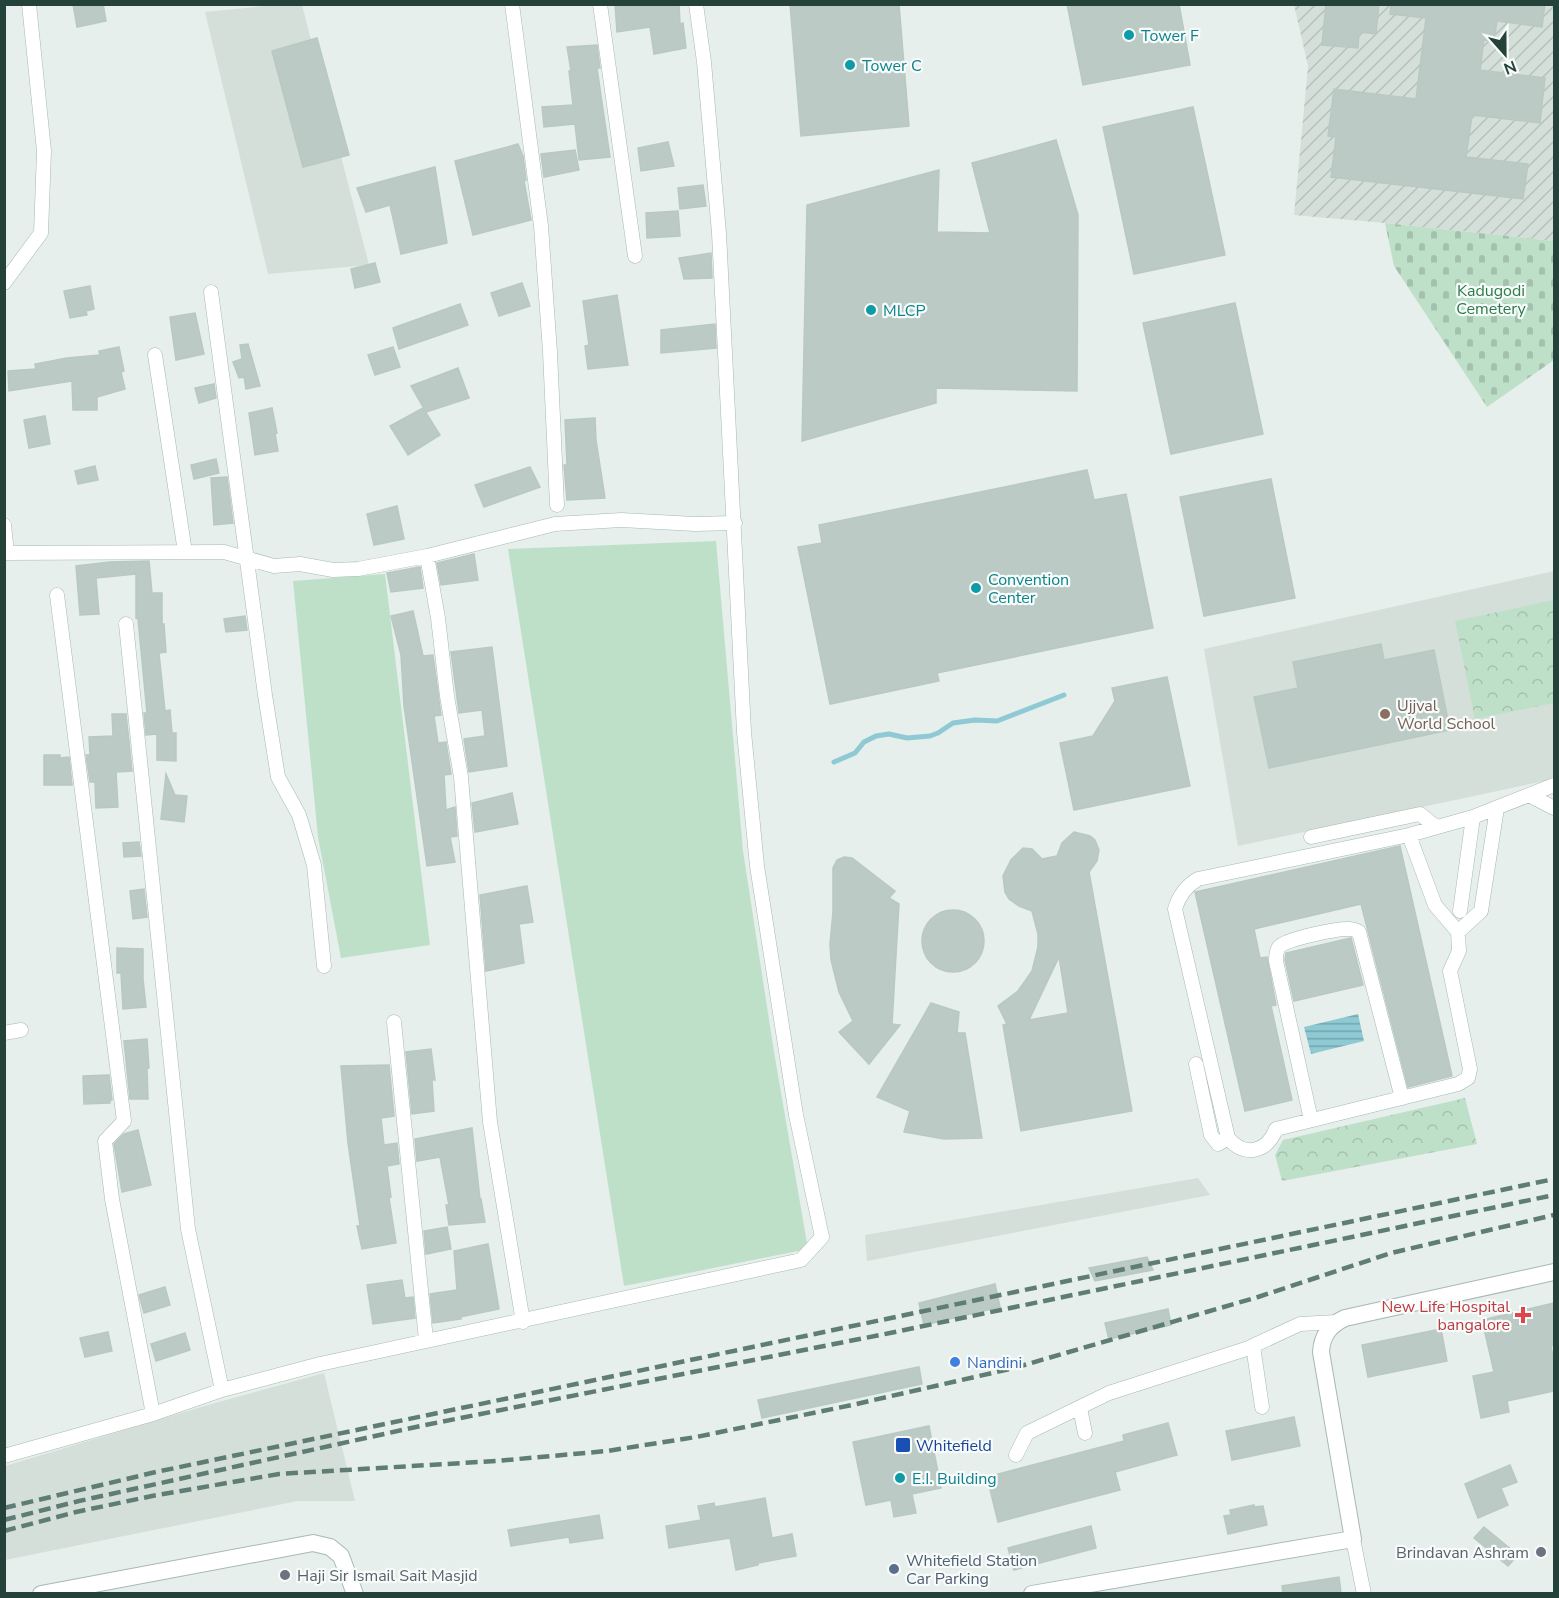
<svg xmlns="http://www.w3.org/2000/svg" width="1559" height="1598" font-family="'Nunito Sans',sans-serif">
<defs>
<pattern id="industrial-furrows" width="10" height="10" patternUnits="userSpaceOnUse" patternTransform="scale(1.5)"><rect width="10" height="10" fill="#d4dfda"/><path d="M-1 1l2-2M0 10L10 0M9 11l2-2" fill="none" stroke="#b6c1bc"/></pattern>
<pattern id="cemetery-stones" width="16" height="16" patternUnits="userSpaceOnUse" patternTransform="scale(1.5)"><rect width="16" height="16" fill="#bfe0c8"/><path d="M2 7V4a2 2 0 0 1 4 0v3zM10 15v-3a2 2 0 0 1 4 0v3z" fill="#a4c1ad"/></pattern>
<pattern id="park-crowns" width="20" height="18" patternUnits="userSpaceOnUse" patternTransform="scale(1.5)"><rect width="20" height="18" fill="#bfe0c8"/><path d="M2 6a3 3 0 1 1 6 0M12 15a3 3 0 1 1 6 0" fill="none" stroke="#a4c1ad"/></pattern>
<pattern id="water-rules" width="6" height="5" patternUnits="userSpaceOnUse" patternTransform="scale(1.5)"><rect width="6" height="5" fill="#8ec9d4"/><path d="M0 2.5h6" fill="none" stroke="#74a5ad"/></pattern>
</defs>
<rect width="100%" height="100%" fill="#e6efeb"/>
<path fill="#d4dfda" d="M 275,5 L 302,5 L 369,265 L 268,274 L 205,12 Z
M 1554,571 L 1554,779 L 1238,846 L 1204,649 Z
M 1198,1178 L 1210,1195 L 867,1261 L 865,1235 Z
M 324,1373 L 355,1501 L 298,1501 L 5,1560 L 5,1466 L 201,1407 Z"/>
<path fill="url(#industrial-furrows)" d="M 1294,5 L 1554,5 L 1554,241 L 1385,223 L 1294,215 L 1308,66 Z"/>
<path fill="#bfe0c8" d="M 716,541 L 743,851 L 774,1052 L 808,1249 L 624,1286 L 508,549 Z
M 385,574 L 430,945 L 341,958 L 318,837 L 293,581 Z"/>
<path fill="url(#cemetery-stones)" d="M 1385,223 L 1554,241 L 1554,360 L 1487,407 L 1394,266 Z"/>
<path fill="url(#park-crowns)" d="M 1554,600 L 1554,703 L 1475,719 L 1455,621 Z
M 1465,1098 L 1477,1144 L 1282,1181 L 1275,1155 L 1283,1140 Z"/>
<path fill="url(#water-rules)" d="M 1358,1014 L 1364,1041 L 1311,1054 L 1304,1027 Z"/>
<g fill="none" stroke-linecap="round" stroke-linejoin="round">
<path stroke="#8ec9d4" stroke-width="5" d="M 834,762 L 855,753 L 864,742 L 876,736 L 889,734 L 907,738 L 930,736 L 938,733 L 953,723 L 975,720 L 997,721 L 1064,695"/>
</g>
<path fill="#bbcac4" stroke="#b8c9c2" stroke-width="1.5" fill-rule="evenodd" d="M 73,4 L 103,4 L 106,21 L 77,27 Z
M 615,4 L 679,4 L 680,24 L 683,23 L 686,48 L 654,54 L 650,27 L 617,32 Z
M 790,4 L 899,4 L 909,126 L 801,136 Z
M 1067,4 L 1179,4 L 1190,65 L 1083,85 Z
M 1326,4 L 1379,4 L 1376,34 L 1359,32 L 1358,48 L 1322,45 Z
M 1391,4 L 1545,4 L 1542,27 L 1497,21 L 1494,41 L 1484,40 L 1480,70 L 1545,78 L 1540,123 L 1472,115 L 1466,157 L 1528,164 L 1523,199 L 1331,177 L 1336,137 L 1328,136 L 1334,89 L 1416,99 L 1426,18 L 1390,14 Z
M 317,38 L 349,155 L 303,167 L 272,51 Z
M 597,45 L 600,68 L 597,68 L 610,157 L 579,160 L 575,124 L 544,127 L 542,107 L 573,105 L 569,71 L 571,71 L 567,47 Z
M 1193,107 L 1225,255 L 1134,274 L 1103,127 Z
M 1056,140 L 1078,215 L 1077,391 L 936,388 L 936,403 L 802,441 L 807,205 L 939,170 L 937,232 L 990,233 L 972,163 Z
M 668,142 L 674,166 L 641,171 L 638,148 Z
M 518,144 L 523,156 L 526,180 L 524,181 L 531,220 L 473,235 L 455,161 Z
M 575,150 L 579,170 L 544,177 L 541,154 Z
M 435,167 L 447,243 L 401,254 L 390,205 L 366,212 L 357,188 Z
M 703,185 L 706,206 L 680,209 L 678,188 Z
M 678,211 L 680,236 L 647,238 L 646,213 Z
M 711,253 L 712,278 L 684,279 L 679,258 Z
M 375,263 L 380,282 L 355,288 L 351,269 Z
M 522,283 L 530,306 L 499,316 L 491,293 Z
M 90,286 L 94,309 L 86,311 L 87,315 L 70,318 L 64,291 Z
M 617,295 L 628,365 L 588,369 L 585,346 L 589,345 L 583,301 Z
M 1235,303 L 1263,434 L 1171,454 L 1143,323 Z
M 460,304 L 468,325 L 399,349 L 393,328 Z
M 195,313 L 204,354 L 176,360 L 170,317 Z
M 715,324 L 716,348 L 661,353 L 661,330 Z
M 248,344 L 260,386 L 246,389 L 244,377 L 239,378 L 233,362 L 242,359 L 240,345 Z
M 119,347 L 124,371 L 121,372 L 125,389 L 97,397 L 97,410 L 73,410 L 72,381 L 9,391 L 8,371 L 36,369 L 35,364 L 67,358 L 100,355 L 99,351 Z
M 393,347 L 400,367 L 375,375 L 368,355 Z
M 458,368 L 469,398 L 426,412 L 411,386 Z
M 214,384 L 216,398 L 199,403 L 195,388 Z
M 272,408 L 277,433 L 275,434 L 278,451 L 255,455 L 249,413 Z
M 423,408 L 440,435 L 408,455 L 390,426 Z
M 45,416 L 50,444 L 29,448 L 24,420 Z
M 595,418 L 596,440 L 605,498 L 567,500 L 564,465 L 567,465 L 565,420 Z
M 216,459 L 219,473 L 194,479 L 191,465 Z
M 95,466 L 98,480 L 78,484 L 75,471 Z
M 530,467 L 540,487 L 484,507 L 475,485 Z
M 1087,470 L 1094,500 L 1126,494 L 1153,628 L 937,673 L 939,681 L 830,704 L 798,547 L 822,543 L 819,525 Z
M 227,477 L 233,523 L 214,525 L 211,478 Z
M 1271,479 L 1295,598 L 1204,616 L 1180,497 Z
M 397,506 L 404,539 L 374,545 L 367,514 Z
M 474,554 L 478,580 L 441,585 L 437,563 Z
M 149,561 L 152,593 L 162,593 L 162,624 L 164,624 L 166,652 L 159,653 L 165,711 L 170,710 L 172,733 L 176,733 L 176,761 L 157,760 L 157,734 L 146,735 L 144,713 L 147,713 L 138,619 L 136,618 L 136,574 L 96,578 L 99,614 L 80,615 L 76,566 L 110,562 Z
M 420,567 L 423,588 L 391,592 L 387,573 Z
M 413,611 L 423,656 L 433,655 L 441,715 L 434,716 L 438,743 L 446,742 L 451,774 L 444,775 L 446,810 L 455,807 L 457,836 L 450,837 L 455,862 L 427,866 L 404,706 L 401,655 L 391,616 Z
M 245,616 L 247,630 L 226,632 L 224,619 Z
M 1381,644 L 1384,660 L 1434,650 L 1450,730 L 1269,768 L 1254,697 L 1298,688 L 1293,662 Z
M 492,647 L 507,766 L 469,772 L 464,739 L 485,736 L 482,710 L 459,713 L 451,652 Z
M 1167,677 L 1190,786 L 1074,810 L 1060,743 L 1093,736 L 1115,701 L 1112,688 Z
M 112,714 L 126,714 L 132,771 L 116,772 L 118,807 L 96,808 L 95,782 L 90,782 L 86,755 L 90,755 L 89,737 L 113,736 Z
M 44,755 L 60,755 L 60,758 L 69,757 L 72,785 L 44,785 Z
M 166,774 L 175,795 L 187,796 L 184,822 L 161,819 Z
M 512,793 L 518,824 L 475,832 L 472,803 Z
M 1074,832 L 1090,836 L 1095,840 L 1099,850 L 1097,861 L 1089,872 L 1132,1111 L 1021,1131 L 1003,1025 L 1007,1024 L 998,1006 L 1018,991 L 1032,971 L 1038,947 L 1038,934 L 1032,911 L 1019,906 L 1009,899 L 1005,892 L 1003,876 L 1011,860 L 1023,848 L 1032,849 L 1042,859 L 1057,856 L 1062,843 ZM 1059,957 L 1068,1013 L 1029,1020 Z
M 139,842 L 141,856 L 124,857 L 123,843 Z
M 1400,846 L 1452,1076 L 1408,1087 L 1361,904 L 1254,929 L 1260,958 L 1267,957 L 1276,1005 L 1271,1006 L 1292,1100 L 1245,1111 L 1195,892 Z
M 844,857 L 852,858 L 895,891 L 889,898 L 899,904 L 892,1024 L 900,1025 L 869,1064 L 839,1032 L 853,1021 L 839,992 L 831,960 L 830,944 L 833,912 L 833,868 L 837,860 Z
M 527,886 L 533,922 L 519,924 L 524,963 L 486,971 L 480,895 Z
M 144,889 L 147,917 L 133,919 L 130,891 Z
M922 941a31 31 0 1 1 62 0a31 31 0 1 1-62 0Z
M 1351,938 L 1363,985 L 1294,1001 L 1285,960 L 1286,953 Z
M 117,948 L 143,949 L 143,979 L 146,1007 L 123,1009 L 121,973 L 117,973 Z
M 931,1003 L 959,1012 L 957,1033 L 965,1033 L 982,1138 L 944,1139 L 904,1132 L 910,1111 L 877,1097 Z
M 147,1039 L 149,1068 L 147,1068 L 148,1099 L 130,1099 L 124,1041 Z
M 431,1049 L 435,1080 L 432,1080 L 434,1111 L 412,1114 L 406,1052 Z
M 389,1065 L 394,1116 L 381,1118 L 384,1145 L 397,1143 L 399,1164 L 387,1166 L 391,1197 L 389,1198 L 396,1243 L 362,1249 L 357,1226 L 360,1226 L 348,1143 L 341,1066 Z
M 109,1075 L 112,1100 L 110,1100 L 110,1103 L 84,1104 L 83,1076 Z
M 472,1128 L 480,1199 L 481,1199 L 485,1222 L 449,1225 L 446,1205 L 449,1205 L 440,1157 L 417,1161 L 415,1139 Z
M 138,1130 L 151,1185 L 122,1192 L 114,1144 L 124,1134 Z
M 447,1227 L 451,1249 L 426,1254 L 424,1231 Z
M 488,1244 L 499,1309 L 460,1317 L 461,1319 L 433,1323 L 430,1294 L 457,1290 L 454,1251 Z
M 1147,1257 L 1153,1270 L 1095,1281 L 1089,1268 Z
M 402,1280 L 405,1298 L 413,1297 L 415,1318 L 373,1324 L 367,1285 Z
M 995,1284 L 1000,1307 L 924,1325 L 919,1303 Z
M 165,1287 L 170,1305 L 144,1313 L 139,1295 Z
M 1554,1303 L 1554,1345 L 1551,1346 L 1554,1362 L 1554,1391 L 1507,1401 L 1509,1412 L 1481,1418 L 1473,1376 L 1494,1372 L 1482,1320 Z
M 1168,1309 L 1171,1325 L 1109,1339 L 1105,1323 Z
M 1441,1329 L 1447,1361 L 1368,1377 L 1362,1345 Z
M 108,1332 L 112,1351 L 85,1357 L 80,1338 Z
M 185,1333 L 190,1350 L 156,1361 L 151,1344 Z
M 919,1367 L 922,1384 L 762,1418 L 758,1400 Z
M 1294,1417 L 1300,1446 L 1232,1460 L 1226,1431 Z
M 1168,1423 L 1177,1455 L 1115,1472 L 1120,1490 L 998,1522 L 987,1477 L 1124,1441 L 1123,1435 Z
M 929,1426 L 941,1488 L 912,1494 L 916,1513 L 894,1517 L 891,1500 L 866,1505 L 853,1442 Z
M 1510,1465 L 1517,1482 L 1501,1488 L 1508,1505 L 1478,1518 L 1465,1484 Z
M 765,1498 L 772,1538 L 792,1534 L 796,1556 L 758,1563 L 758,1565 L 736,1570 L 730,1538 L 669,1548 L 666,1526 L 701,1520 L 698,1506 L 714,1503 L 715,1507 Z
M 1254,1505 L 1254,1507 L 1263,1506 L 1267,1525 L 1228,1534 L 1224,1516 L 1231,1515 L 1230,1510 Z
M 599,1515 L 603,1538 L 570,1543 L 569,1537 L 511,1546 L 508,1530 Z
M 1091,1526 L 1096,1548 L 1014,1570 L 1008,1548 Z
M 1484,1527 L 1518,1555 L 1508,1566 L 1474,1538 Z
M 1339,1577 L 1341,1593 L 1283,1593 L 1282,1586 Z"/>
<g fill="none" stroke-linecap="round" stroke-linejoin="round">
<g stroke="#a8b8b2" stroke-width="15">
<path id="minor" d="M 512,4 L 541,226 L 550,352 L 557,505
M 600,4 L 635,256
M 4,283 L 41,233 L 44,151 L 29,4
M 211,292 L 265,695 L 278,777 L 299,815 L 314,865 L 324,966
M 155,355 L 185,552
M 4,525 L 7,553
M 4,553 L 224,552 L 274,566 L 300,564 L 333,570 L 358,569 L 427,556 L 555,524 L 621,520 L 695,524 L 735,523
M 427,556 L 438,618 L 447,696 L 461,777 L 490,1122 L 523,1322
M 57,595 L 124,1121 L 105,1141 L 112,1199 L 153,1414
M 126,624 L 188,1229 L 222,1390
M 1529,795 L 1554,808
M 1409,835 L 1435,905 L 1458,932 L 1459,951 L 1450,971 L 1470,1069 L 1468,1078 L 1458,1084 L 1276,1129 C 1267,1152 1245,1158 1228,1138 L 1175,909 C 1179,895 1186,886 1198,879 Z
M 1409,835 L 1473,817 L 1554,785
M 1311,837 L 1420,814 L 1436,827
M 1460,911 L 1473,817
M 1458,932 L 1481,911 L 1497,808
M 394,1022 L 426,1340
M 4,1033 L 21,1030
M 1196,1064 L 1211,1135 L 1218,1144 L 1228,1138
M 1311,1120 L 1276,961 C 1276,956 1276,951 1279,947 C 1286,939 1338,928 1350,929 C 1354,929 1355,930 1359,932 L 1402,1098
M 1253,1346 L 1262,1407
M 1080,1408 L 1085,1433
M 1016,1455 L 1027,1433 L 1109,1393 L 1246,1349 L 1300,1324 L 1337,1322
M 4,1456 L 153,1414 L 222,1390 L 320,1364 L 801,1260 L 822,1237 L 796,1115 L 757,866 L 744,732 L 719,233 L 704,62 L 696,4
M 1353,1539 L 1364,1594"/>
</g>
<g stroke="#a8b8b2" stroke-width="18">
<path id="tertiary" d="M 41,1594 L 313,1543 L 330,1547 L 341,1556 L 355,1594
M 1032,1594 L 1353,1539 L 1321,1352 C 1322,1335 1330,1325 1345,1318 L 1554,1272"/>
</g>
<use href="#minor" stroke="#fff" stroke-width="14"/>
<use href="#tertiary" stroke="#fff" stroke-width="16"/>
<path stroke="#5f7d75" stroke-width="4.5" stroke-dasharray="12 6" stroke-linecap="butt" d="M 4,1508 L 156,1472 L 1554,1179
M 4,1520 L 79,1501 L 425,1425 L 890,1333 L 1554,1195
M 4,1531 L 76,1512 L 152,1496 L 279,1474 L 496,1461 L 607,1451 L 696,1437 L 852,1405 L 1014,1368 L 1258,1297 L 1391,1253 L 1554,1215"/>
</g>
<g fill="#0f9aa8" stroke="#f7fbf9" stroke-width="2">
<circle cx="1129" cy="35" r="6"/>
<circle cx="850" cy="65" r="6"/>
<circle cx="871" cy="310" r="6"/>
<circle cx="976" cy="588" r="6"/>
<circle cx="900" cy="1478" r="6"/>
</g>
<circle fill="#8d6e63" stroke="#f7fbf9" stroke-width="2" cx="1385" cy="714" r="6"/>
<path fill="#e0444e" stroke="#f7fbf9" stroke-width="2" d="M1520 1306h6v6h6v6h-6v6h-6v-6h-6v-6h6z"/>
<circle fill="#3f7fe0" stroke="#f7fbf9" stroke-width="2" cx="955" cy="1362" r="6"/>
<rect fill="#1a4fb4" stroke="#f7fbf9" stroke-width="2" x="895" y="1437" width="16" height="16" rx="3"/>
<g fill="#6b7280" stroke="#f7fbf9" stroke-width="2">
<circle cx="1541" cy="1552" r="6"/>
<circle cx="285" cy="1575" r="6"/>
</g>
<circle fill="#5c6f8a" stroke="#f7fbf9" stroke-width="2" cx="894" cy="1569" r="6"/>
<g text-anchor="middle" stroke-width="4.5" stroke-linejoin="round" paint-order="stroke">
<g font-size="16" fill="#0d838f" stroke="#f7fbf9" text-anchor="start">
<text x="1141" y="41">Tower F</text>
<text x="862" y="71">Tower C</text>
<text x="883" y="316">MLCP</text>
<text x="988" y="585">Convention<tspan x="988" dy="18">Center</tspan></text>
<text x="912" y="1484">E.I. Building</text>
</g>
<g font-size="16" fill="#2d7a4b" stroke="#f7fbf9">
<text x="1491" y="296">Kadugodi<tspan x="1491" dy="18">Cemetery</tspan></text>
</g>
<g font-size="16" fill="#785e54" stroke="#f7fbf9" text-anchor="start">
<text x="1397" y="711">Ujjval<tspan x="1397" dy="18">World School</tspan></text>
</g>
<g font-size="16" fill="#be3a42" stroke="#f7fbf9" text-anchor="end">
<text x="1510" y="1312">New Life Hospital<tspan x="1510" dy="18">bangalore</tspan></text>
</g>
<g font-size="16" fill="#366cbe" stroke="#f7fbf9" text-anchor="start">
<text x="967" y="1368">Nandini</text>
</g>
<g font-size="16" fill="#164399" stroke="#f7fbf9" text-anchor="start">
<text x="916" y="1451">Whitefield</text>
</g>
<g font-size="16" fill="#5b616d" stroke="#f7fbf9" text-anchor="end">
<text x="1529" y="1558">Brindavan Ashram</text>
<text x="297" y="1581" text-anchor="start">Haji Sir Ismail Sait Masjid</text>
</g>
<g font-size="16" fill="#4e5e75" stroke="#f7fbf9" text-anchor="start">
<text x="906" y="1566">Whitefield Station<tspan x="906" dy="18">Car Parking</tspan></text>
</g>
</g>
<rect width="1559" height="1598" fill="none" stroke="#24423a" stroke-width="12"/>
<g transform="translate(1505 54) rotate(159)" stroke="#f7fbf9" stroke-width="4.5" paint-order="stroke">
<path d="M0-4.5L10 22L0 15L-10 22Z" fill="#24423a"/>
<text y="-9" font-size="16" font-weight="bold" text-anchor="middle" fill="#24423a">N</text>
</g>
</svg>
